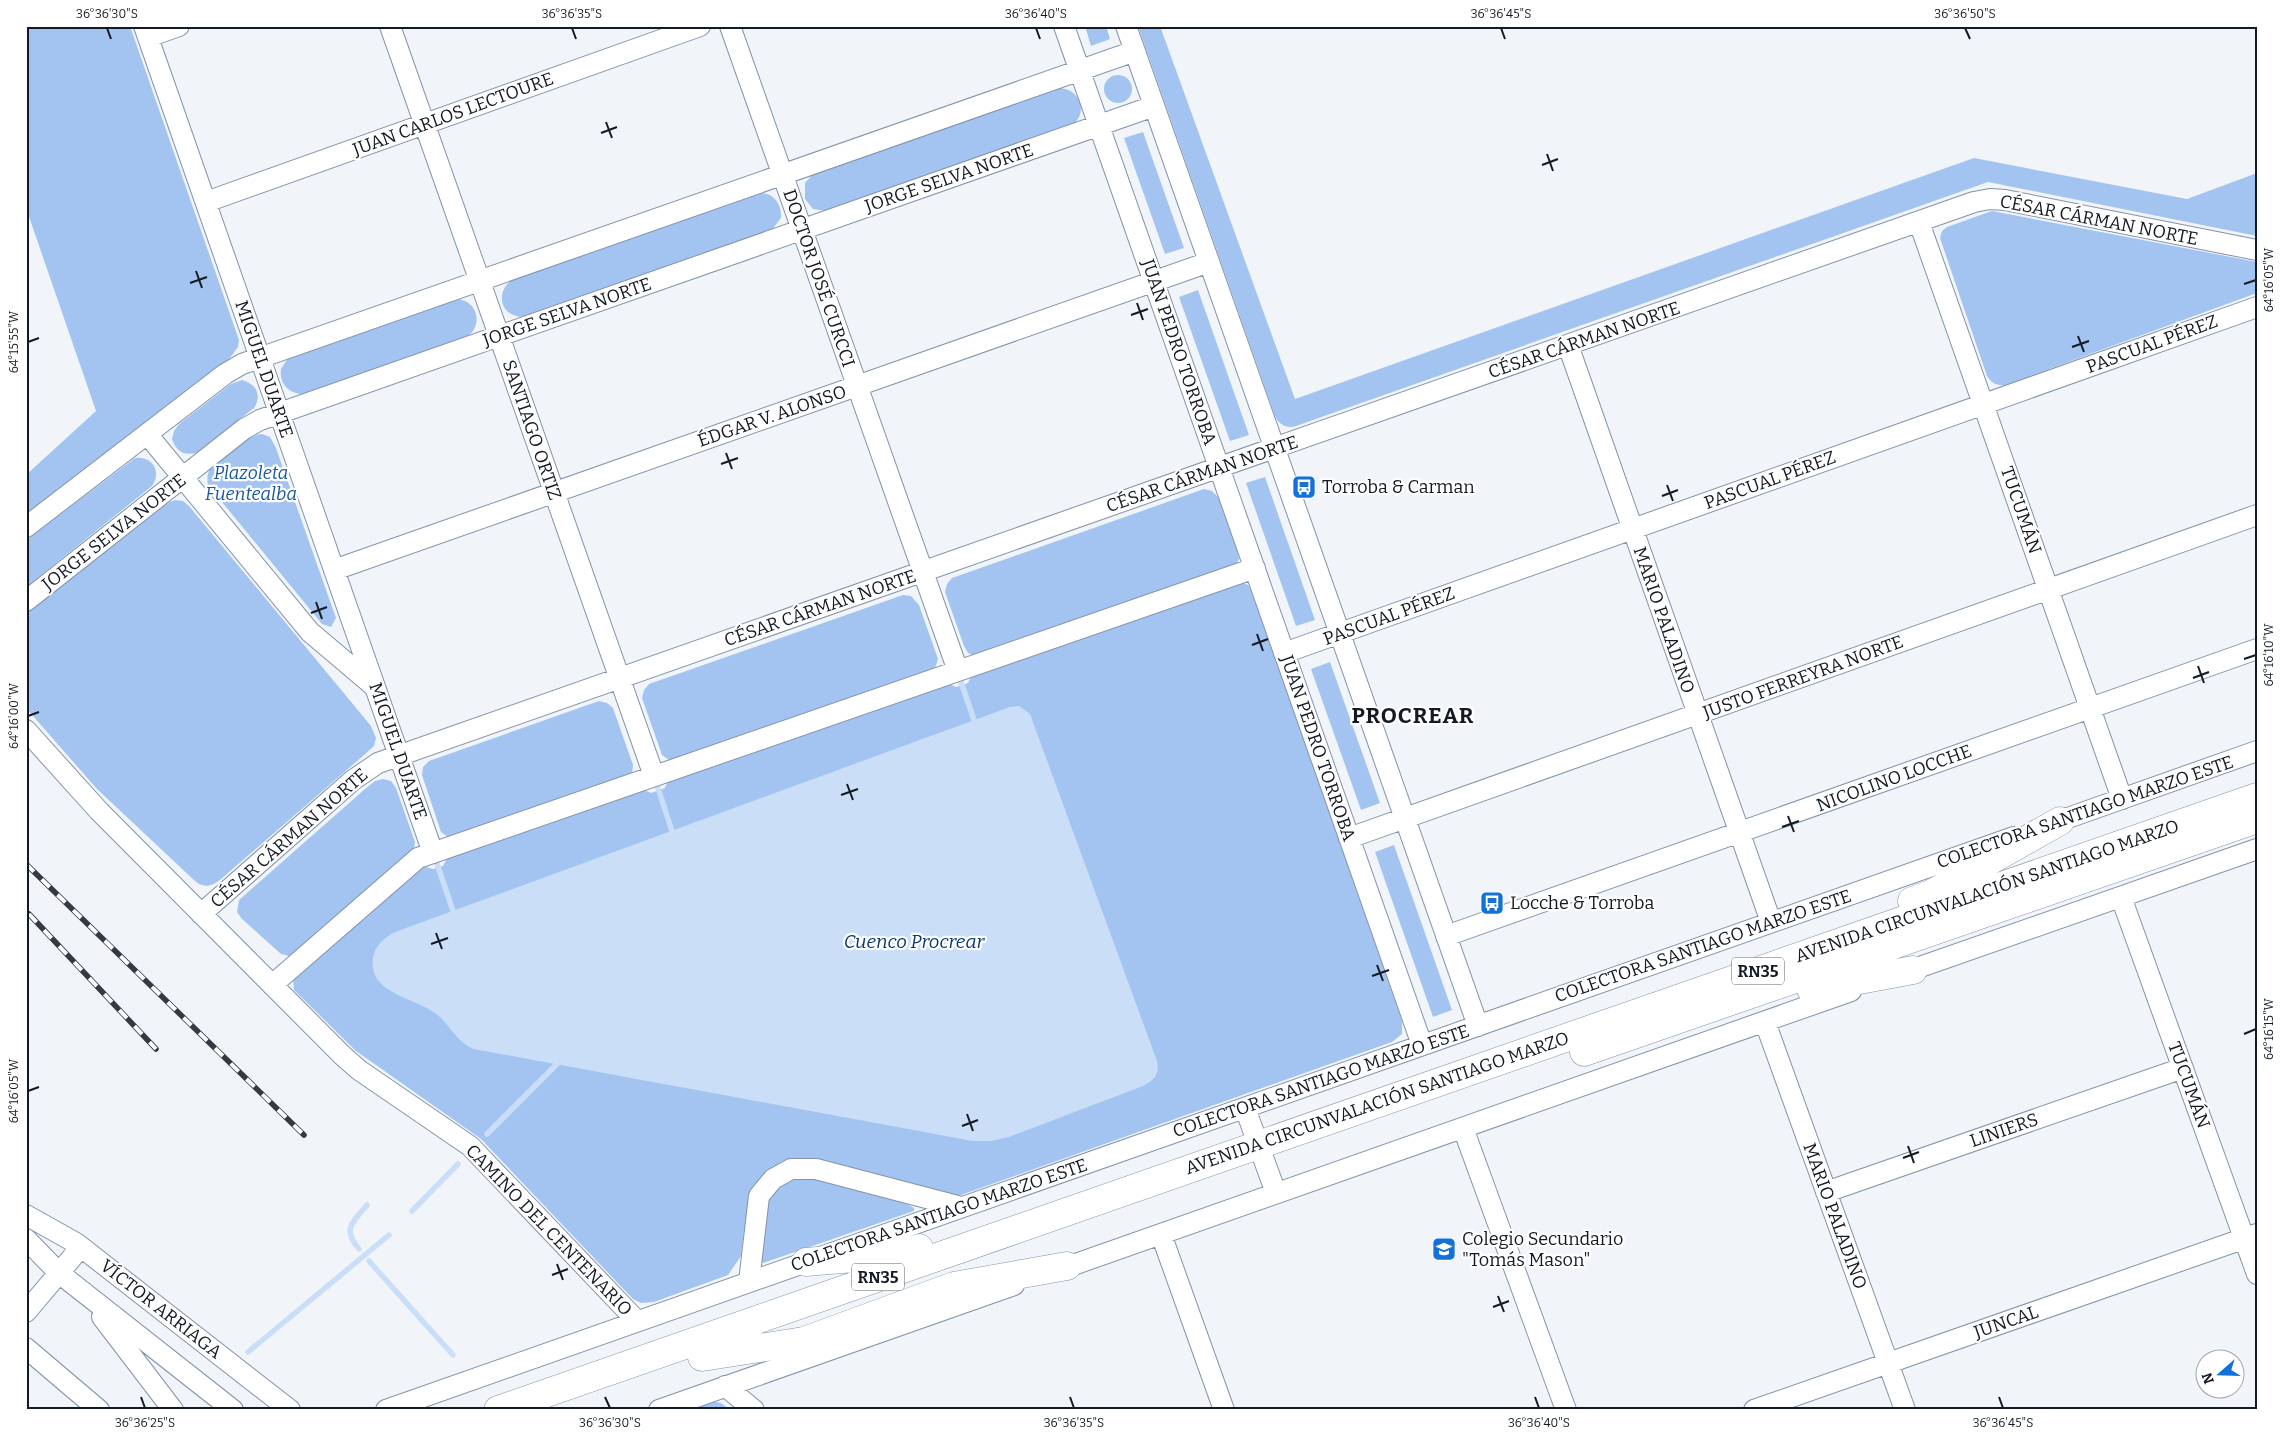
<svg xmlns="http://www.w3.org/2000/svg" width="2283" height="1436" font-family="Bitter,serif">
<rect width="100%" height="100%" fill="#f1f5fa"/>
<path fill="#a3c4f1" d="M 26,26 L 130,26 L 239,340 L 238,347 L 229,359 L 26,515 L 26,475 L 96,411 L 26,208 Z
M 1085,26 L 1106,26 L 1110,39 L 1091,46 Z
M 1138,26 L 1160,26 L 1295,399 L 1974,158 L 2187,199 L 2257,173 L 2257,236 L 1988,182 L 1296,426 C 1287,429 1279,425 1275,416 Z
M1104 89a14 14 0 1 1 28 0a14 14 0 1 1-28 0Z
M 1057,88 C 1078,87 1089,109 1074,124 L 826,211 L 813,209 L 805,199 L 805,183 L 813,174 Z
M 1143,132 L 1184,248 L 1165,254 L 1124,138 Z
M 757,193 C 773,192 782,203 781,218 L 771,231 L 524,317 C 499,317 494,290 515,278 Z
M 1992,211 L 2257,262 L 2257,293 L 2005,385 C 1997,386 1991,383 1987,376 L 1940,238 L 1942,231 L 1947,227 Z
M 1198,290 L 1249,435 L 1230,441 L 1179,297 Z
M 454,299 C 476,298 485,323 467,337 L 304,394 C 289,394 279,384 281,369 L 288,358 Z
M 242,380 C 257,384 262,396 254,408 L 196,453 C 184,456 176,451 172,439 L 174,431 L 179,424 L 231,384 Z
M 262,434 L 270,437 L 276,448 L 336,618 L 331,627 L 322,624 L 208,485 C 207,479 207,474 210,469 C 217,460 250,434 262,434 Z
M 135,458 C 153,456 162,472 152,486 L 26,587 L 26,540 Z
M 1265,477 L 1315,620 L 1296,626 L 1246,483 Z
M 1204,489 L 1212,491 L 1218,497 L 1238,551 L 1239,559 L 1235,567 L 976,657 L 968,653 L 964,646 L 945,592 L 947,584 L 952,578 Z
M 175,500 L 183,501 L 189,506 L 371,726 L 376,738 L 374,746 L 364,755 L 221,879 C 212,886 205,889 195,881 L 97,789 L 26,708 L 26,614 L 167,503 Z
M 1241,582 L 1248,585 L 1253,592 L 1402,1021 L 1402,1034 L 1392,1042 L 961,1195 L 902,1201 L 914,1208 L 914,1211 L 763,1263 L 761,1261 L 764,1230 L 744,1231 L 741,1256 L 728,1275 L 654,1302 L 641,1303 L 633,1299 L 481,1139 L 356,1051 L 294,990 L 293,978 L 419,865 L 433,869 L 443,866 L 449,854 L 641,788 L 651,793 L 665,788 L 669,778 L 946,682 L 956,687 L 968,683 L 973,672 Z
M 903,595 L 911,596 L 919,605 L 938,659 L 934,671 L 672,762 L 662,755 L 642,698 L 644,690 L 649,684 Z
M 1330,662 L 1380,803 L 1361,810 L 1311,669 Z
M 599,701 L 607,703 L 613,708 L 633,765 L 632,774 L 448,837 L 441,832 L 422,775 L 423,767 L 429,761 Z
M 383,779 L 391,781 L 396,788 L 415,842 L 414,850 L 293,957 L 281,954 L 242,919 L 237,912 L 239,900 L 365,789 L 375,781 Z
M 1394,845 L 1452,1010 L 1433,1017 L 1375,852 Z
M 712,1401 L 721,1403 L 730,1410 L 686,1410 Z"/>
<path fill="#cadef8" d="M 1019,706 L 1030,714 L 1157,1061 C 1160,1073 1155,1080 1143,1086 L 1009,1137 L 991,1141 L 973,1141 L 474,1049 C 456,1042 450,1024 435,1013 C 415,998 367,993 373,958 C 375,945 384,938 395,932 L 1010,707 Z"/>
<g fill="none" stroke-linecap="round" stroke-linejoin="round">
<path stroke="#cadef8" stroke-width="5.5" d="M 958,673 L 974,720
M 655,779 L 672,831
M 434,855 L 453,911
M 487,1134 L 557,1064
M 412,1211 L 458,1164
M 359,1249 C 342,1229 352,1223 367,1205
M 369,1261 L 453,1355
M 248,1352 L 389,1235"/>
<g stroke="#8293ab" stroke-width="22">
<path id="minor" d="M 144,26 L 433,853
M 390,26 L 654,776
M 730,26 L 958,671
M 1064,26 L 1422,1045
M 1126,26 L 1478,1026
M 148,37 L 179,26
M 206,202 L 700,26
M 1919,222 L 2122,799
M 1568,345 L 1771,922
M 147,434 L 310,632 L 375,687
M 26,527 L 225,374 L 242,364 L 1135,51
M 334,570 L 1209,262
M 26,601 L 244,429 L 260,420 L 1154,106
M 1284,653 L 2257,307
M 26,730 L 99,811 L 342,1055 L 359,1070 L 470,1146 L 637,1321
M 2048,825 L 2257,751
M 1349,838 L 2257,515
M 2121,897 L 2257,1274
M 201,914 L 353,780 L 378,763 L 1974,202 L 1990,199 L 2005,200 L 2257,250
M 1446,936 L 2257,649
M 1900,974 L 2257,849
M 272,985 L 418,858 L 1255,568
M 1765,1022 L 1905,1410
M 1245,1108 L 1276,1193
M 1463,1128 L 1566,1410
M 1826,1192 L 2183,1068
M 26,1215 L 76,1243 L 290,1410
M 1161,1234 L 1224,1410
M 26,1239 L 59,1273 L 233,1410
M 1056,1271 L 1851,991
M 749,1282 L 759,1196 L 773,1179 L 791,1169 L 816,1169 L 961,1207
M 26,1312 L 81,1247
M 102,1317 L 173,1410
M 26,1348 L 99,1410
M 725,1386 L 754,1410
M 386,1410 L 2014,837
M 659,1410 L 1014,1285
M 1754,1410 L 2257,1234"/>
</g>
<g stroke="#8293ab" stroke-width="29">
<path id="highway" d="M 1912,901 L 1931,894 L 2060,821
M 1811,989 L 1913,970
M 1584,1052 L 2257,819
M 806,1262 L 890,1255 L 919,1248
M 702,1357 L 804,1341 L 954,1286 L 1067,1266
M 498,1410 L 2257,797"/>
</g>
<use href="#minor" stroke="#fff" stroke-width="20"/>
<use href="#highway" stroke="#fff" stroke-width="28"/>
<g stroke="#343a42" stroke-width="5.5">
<path id="rail" d="M 26,864 L 304,1135
M 29,914 L 156,1049"/>
</g>
<use href="#rail" stroke="#fff" stroke-width="4" stroke-dasharray="11" stroke-linecap="butt"/>
</g>
<path fill="none" stroke="#141a23" stroke-width="2" d="M 107,28 L 111,39M 572,28 L 576,39M 1036,28 L 1040,39M 1501,28 L 1505,39M 1965,28 L 1970,39M 606,122 L 612,138M 601,133 L 617,127M 1547,154 L 1553,171M 1542,165 L 1558,159M 196,271 L 202,288M 190,283 L 207,277M 2244,284 L 2256,280M 1137,303 L 1143,320M 1131,315 L 1148,309M 2078,336 L 2084,352M 28,342 L 39,338M 2072,347 L 2089,341M 726,453 L 732,469M 721,464 L 738,458M 1667,485 L 1673,501M 1662,496 L 1678,490M 316,602 L 322,619M 311,613 L 327,607M 1257,634 L 1263,651M 1252,645 L 1268,639M 2244,659 L 2256,655M 2198,666 L 2204,683M 2193,678 L 2209,672M 28,716 L 39,712M 847,784 L 853,800M 841,795 L 858,789M 1788,816 L 1794,832M 1782,827 L 1799,821M 436,933 L 442,949M 431,944 L 448,938M 1377,965 L 1383,981M 1372,976 L 1389,970M 2244,1034 L 2256,1029M 28,1091 L 39,1087M 967,1114 L 973,1131M 962,1126 L 978,1120M 1908,1146 L 1914,1163M 1903,1158 L 1919,1152M 557,1264 L 563,1280M 552,1275 L 568,1269M 1498,1296 L 1504,1312M 1493,1307 L 1509,1301M 141,1397 L 145,1408M 605,1397 L 610,1408M 1070,1397 L 1074,1408M 1535,1397 L 1539,1408M 1999,1397 L 2003,1408"/>
<defs>
<g id="bus-square" transform="scale(1.25)"><rect x="-9" y="-9" width="18" height="18" rx="4" fill="#1371da" stroke="#fff"/><path d="M-5-6H5V4H4V6H2V4H-2V6H-4V4H-5ZM-3.5-4V0h7V-4ZM-3.5 1.2v1.5H-2V1.2ZM2 1.2v1.5H3.5V1.2Z" fill="#fff"/></g>
<g id="school-square" transform="scale(1.25)"><rect x="-9" y="-9" width="18" height="18" rx="4" fill="#1371da" stroke="#fff"/><path d="M0-5L7-2L0 1L-7-2ZM-4 1L0 2.5L4 1V4Q0 6-4 4Z" fill="#fff"/></g>
</defs>
<g fill-rule="evenodd">
<use href="#bus-square" x="1304" y="487"/>
<use href="#bus-square" x="1492" y="903"/>
<use href="#school-square" x="1444" y="1249"/>
</g>
<g text-anchor="middle" stroke-width="4.5" stroke-linejoin="round" paint-order="stroke">
<g fill="#fff" stroke="#5a5f65" stroke-width="1">
<rect x="1732" y="957.5" width="52" height="27" rx="4"/>
<rect x="852" y="1263.5" width="52" height="27" rx="4"/>
</g>
<g font-size="16" font-weight="bold" fill="#141a23">
<text x="1758" y="977">RN35</text>
<text x="878" y="1283">RN35</text>
</g>
<g font-size="18" fill="#141a23" stroke="#fff">
<text transform="translate(453 114) rotate(-20)" y="6">JUAN CARLOS LECTOURE</text>
<text transform="translate(949 178) rotate(-19)" y="6">JORGE SELVA NORTE</text>
<text transform="translate(2099 220) rotate(11)" y="6">CÉSAR CÁRMAN NORTE</text>
<text transform="translate(819 278) rotate(71)" y="6">DOCTOR JOSÉ CURCCI</text>
<text transform="translate(567 312) rotate(-19)" y="6">JORGE SELVA NORTE</text>
<text transform="translate(1584 340) rotate(-19)" y="6">CÉSAR CÁRMAN NORTE</text>
<text transform="translate(2152 344) rotate(-20)" y="6">PASCUAL PÉREZ</text>
<text transform="translate(1179 352) rotate(71)" y="6">JUAN PEDRO TORROBA</text>
<text transform="translate(264 369) rotate(71)" y="6">MIGUEL DUARTE</text>
<text transform="translate(772 416) rotate(-19)" y="6">ÉDGAR V. ALONSO</text>
<text transform="translate(532 430) rotate(71)" y="6">SANTIAGO ORTIZ</text>
<text transform="translate(1202 474) rotate(-19)" y="6">CÉSAR CÁRMAN NORTE</text>
<text transform="translate(1770 480) rotate(-20)" y="6">PASCUAL PÉREZ</text>
<text transform="translate(2021 510) rotate(71)" y="6">TUCUMÁN</text>
<text transform="translate(114 532) rotate(-38)" y="6">JORGE SELVA NORTE</text>
<text transform="translate(820 608) rotate(-19)" y="6">CÉSAR CÁRMAN NORTE</text>
<text transform="translate(1389 616) rotate(-20)" y="6">PASCUAL PÉREZ</text>
<text transform="translate(1664 620) rotate(71)" y="6">MARIO PALADINO</text>
<text transform="translate(1803 677) rotate(-20)" y="6">JUSTO FERREYRA NORTE</text>
<text transform="translate(1318 748) rotate(71)" y="6">JUAN PEDRO TORROBA</text>
<text transform="translate(398 751) rotate(71)" y="6">MIGUEL DUARTE</text>
<text transform="translate(1894 778) rotate(-20)" y="6">NICOLINO LOCCHE</text>
<text transform="translate(2085 812) rotate(-19)" y="6">COLECTORA SANTIAGO MARZO ESTE</text>
<text transform="translate(289 838) rotate(-41)" y="6">CÉSAR CÁRMAN NORTE</text>
<text transform="translate(1987 891) rotate(-19)" y="6">AVENIDA CIRCUNVALACIÓN SANTIAGO MARZO</text>
<text transform="translate(1703 946) rotate(-19)" y="6">COLECTORA SANTIAGO MARZO ESTE</text>
<text transform="translate(1321 1081) rotate(-19)" y="6">COLECTORA SANTIAGO MARZO ESTE</text>
<text transform="translate(2189 1085) rotate(70)" y="6">TUCUMÁN</text>
<text transform="translate(1377 1103) rotate(-19)" y="6">AVENIDA CIRCUNVALACIÓN SANTIAGO MARZO</text>
<text transform="translate(2004 1130) rotate(-19)" y="6">LINIERS</text>
<text transform="translate(939 1215) rotate(-19)" y="6">COLECTORA SANTIAGO MARZO ESTE</text>
<text transform="translate(1835 1216) rotate(70)" y="6">MARIO PALADINO</text>
<text transform="translate(549 1230) rotate(46)" y="6">CAMINO DEL CENTENARIO</text>
<text transform="translate(161 1309) rotate(38)" y="6">VÍCTOR ARRIAGA</text>
<text transform="translate(2006 1322) rotate(-19)" y="6">JUNCAL</text>
</g>
<g font-size="18" font-style="italic" fill="#1856a2" stroke="#fff">
<text x="251" y="479">Plazoleta<tspan x="251" dy="21">Fuentealba</tspan></text>
</g>
<g font-size="18" fill="#141a23" stroke="#fff" text-anchor="start">
<text x="1322" y="493">Torroba &amp; Carman</text>
<text x="1510" y="909">Locche &amp; Torroba</text>
<text x="1462" y="1245">Colegio Secundario<tspan x="1462" dy="21">"Tomás Mason"</tspan></text>
</g>
<g font-size="19" font-style="italic" fill="#093a72" stroke="#fff">
<text x="914" y="948">Cuenco Procrear</text>
</g>
<g font-size="22" font-weight="bold" letter-spacing="1" fill="#141a23" stroke="#fff">
<text x="1413" y="723">PROCREAR</text>
</g>
</g>
<rect width="2283" height="1436" fill="none" stroke="#ffffff" stroke-width="55"/>
<g transform="translate(2220 1374) rotate(250)"><circle r="24" fill="#ffffff" stroke="#a1a3a7"/>
<path d="M0-4L9 19L0 12L-9 19Z" fill="#1371da"/>
<text y="-8" font-size="14" font-weight="bold" text-anchor="middle" fill="#141a23">N</text>
</g>
<rect x="28" y="28" width="2228" height="1380" fill="none" stroke="#141a23" stroke-width="2"/>
<g font-size="12" text-anchor="middle" fill="#141a23">
<text x="107" y="18">36°36'30"S</text>
<text x="572" y="18">36°36'35"S</text>
<text x="1036" y="18">36°36'40"S</text>
<text x="1501" y="18">36°36'45"S</text>
<text x="1965" y="18">36°36'50"S</text>
<text transform="translate(2269 280) rotate(-90)" y="4">64°16'05"W</text>
<text transform="translate(14 342) rotate(-90)" y="4">64°15'55"W</text>
<text transform="translate(2269 655) rotate(-90)" y="4">64°16'10"W</text>
<text transform="translate(14 716) rotate(-90)" y="4">64°16'00"W</text>
<text transform="translate(2269 1029) rotate(-90)" y="4">64°16'15"W</text>
<text transform="translate(14 1091) rotate(-90)" y="4">64°16'05"W</text>
<text x="145" y="1427">36°36'25"S</text>
<text x="610" y="1427">36°36'30"S</text>
<text x="1074" y="1427">36°36'35"S</text>
<text x="1539" y="1427">36°36'40"S</text>
<text x="2003" y="1427">36°36'45"S</text>
</g>
</svg>
